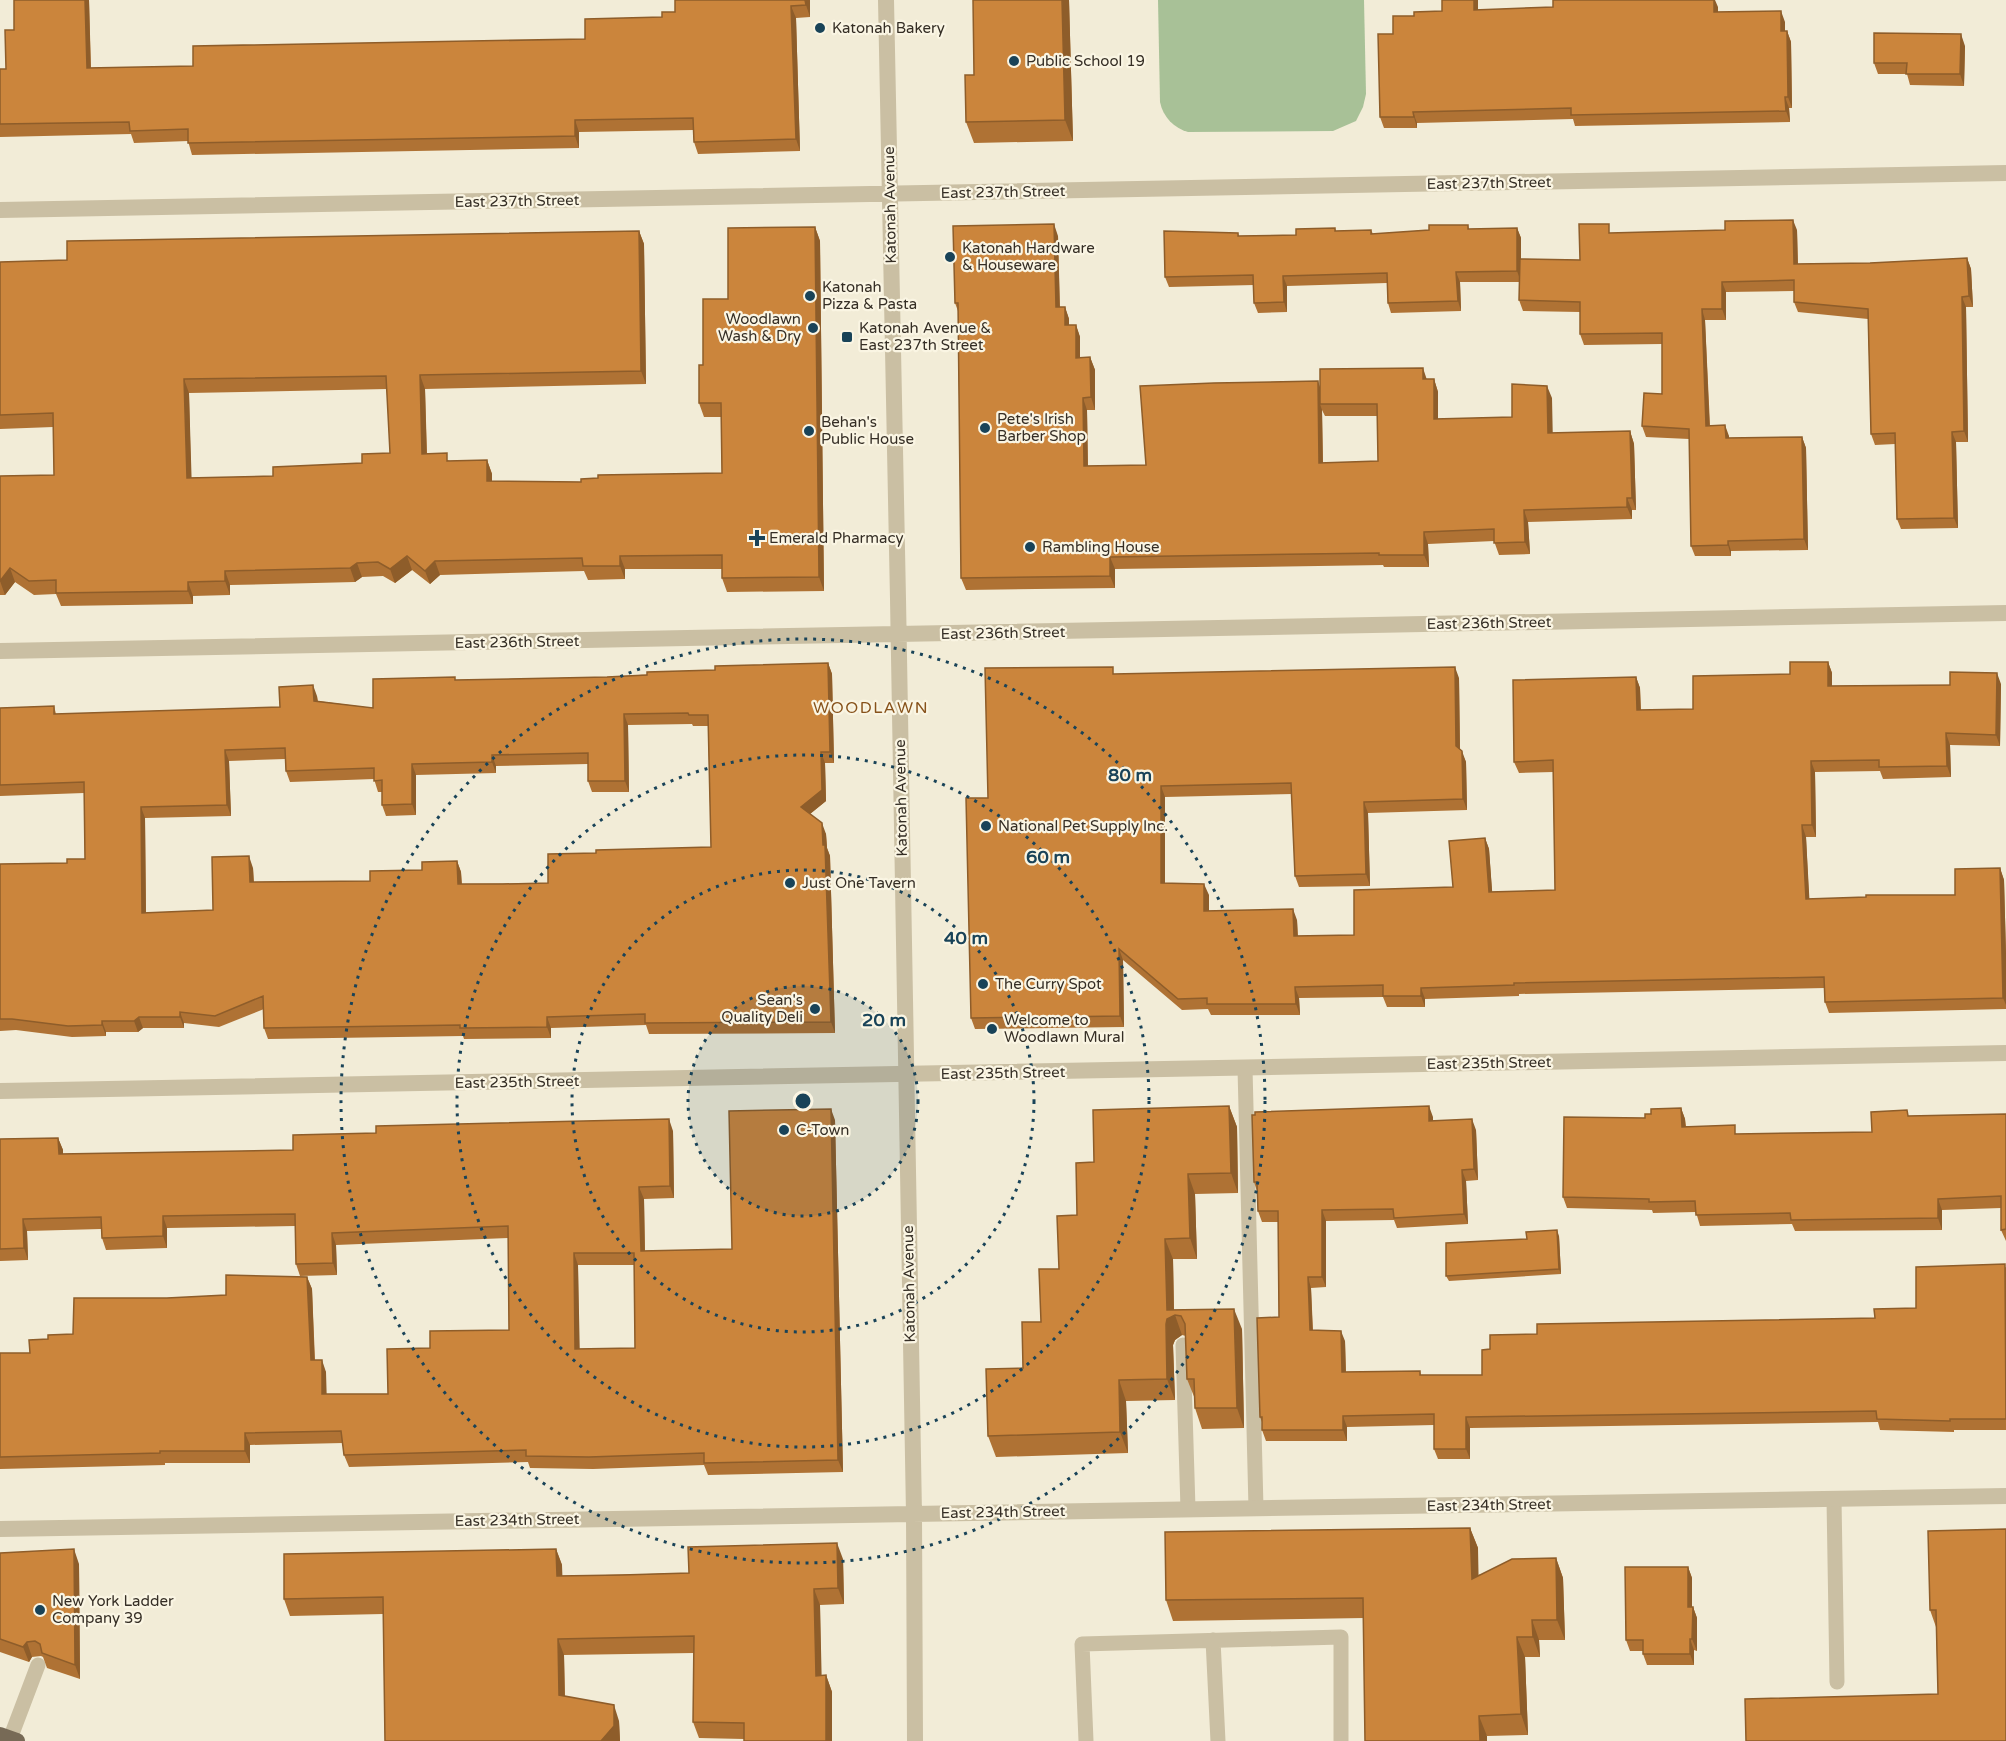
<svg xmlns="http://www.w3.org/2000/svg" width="2006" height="1741" font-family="'Varela Round',sans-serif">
<rect width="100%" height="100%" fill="#f2ecd7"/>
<path fill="#a8c197" d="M 1158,0 L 1364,0 L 1366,94 L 1363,107 L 1356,121 L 1333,131 L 1188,132 C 1174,128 1163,117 1160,102 Z"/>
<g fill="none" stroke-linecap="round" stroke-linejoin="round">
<path stroke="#cabfa3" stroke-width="15" d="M 1245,1068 L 1256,1508
M 1183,1345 L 1188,1509
M 1834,1499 L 1837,1682
M 1213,1640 L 1218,1741
M 10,1739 L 38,1665
M 1086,1741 L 1082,1644 L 1341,1637 L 1341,1741"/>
<path stroke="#cabfa3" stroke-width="16" d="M 886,0 L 898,599 L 914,1514 L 915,1741
M 0,210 L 2006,173
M 0,651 L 2006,613
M 0,1091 L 2006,1053
M 0,1529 L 2006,1496"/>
<path stroke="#776a56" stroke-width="16" d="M 0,1735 L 17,1741"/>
</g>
<path fill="#af7234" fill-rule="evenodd" d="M 14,0 L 89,0 L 91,68 L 193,66 L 585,39 L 662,17 L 675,12 L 675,0 L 810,0 L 810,17 L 796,18 L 800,151 L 698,154 L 694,142 L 693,130 L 579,132 L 579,148 L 192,155 L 188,141 L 134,143 L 131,134 L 0,137 L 0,69 L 6,69 L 14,30 Z
M 1069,0 L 1073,141 L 974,143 L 966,122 L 974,75 Z
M 1442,0 L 1478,0 L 1478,10 L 1553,7 L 1718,7 L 1718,12 L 1785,22 L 1785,31 L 1787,31 L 1791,42 L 1792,108 L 1789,108 L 1790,122 L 1575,126 L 1573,119 L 1417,123 L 1417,128 L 1384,128 L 1380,117 L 1393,34 L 1414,16 L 1442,11 Z
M 1965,46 L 1964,86 L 1910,85 L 1907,74 L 1878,74 L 1874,63 Z
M 1468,225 L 1469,229 L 1517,228 L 1521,238 L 1521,259 L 1580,260 L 1613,233 L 1797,230 L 1798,264 L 1870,263 L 1967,258 L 1971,269 L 1973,307 L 1966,307 L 1968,442 L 1956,442 L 1958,528 L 1901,529 L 1897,519 L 1895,444 L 1875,445 L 1871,434 L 1868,319 L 1798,312 L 1794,302 L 1794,291 L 1726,292 L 1726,320 L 1705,320 L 1710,425 L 1729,436 L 1729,438 L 1802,437 L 1806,448 L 1808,550 L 1731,551 L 1731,556 L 1695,556 L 1691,546 L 1689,439 L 1646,437 L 1642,426 L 1662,394 L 1662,344 L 1584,345 L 1580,334 L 1580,312 L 1523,311 L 1519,300 L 1520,282 L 1460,282 L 1461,311 L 1391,313 L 1388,303 L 1387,283 L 1287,286 L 1287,312 L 1258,313 L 1254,303 L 1254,285 L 1169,287 L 1165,277 L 1238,233 L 1239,236 L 1296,235 L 1335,228 L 1336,231 L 1371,230 L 1373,234 L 1429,230 Z
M 815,227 L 820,241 L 824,591 L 727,592 L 722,578 L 722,569 L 625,569 L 625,579 L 588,580 L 584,571 L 440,575 L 430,584 L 412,570 L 395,583 L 383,576 L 362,577 L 355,582 L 230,585 L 230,595 L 193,596 L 193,604 L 61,606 L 56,594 L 34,595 L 15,582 L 5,595 L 0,595 L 0,476 L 54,475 L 53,427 L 0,429 L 0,262 L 67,260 L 639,231 L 644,244 L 646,384 L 425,389 L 427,453 L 450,461 L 487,460 L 492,474 L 492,481 L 581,482 L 722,473 L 721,417 L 704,417 L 699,403 L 703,365 L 728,299 ZM 387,389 L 390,453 L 362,463 L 273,476 L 191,478 L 189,393 Z
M 1058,236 L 1060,307 L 1065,307 L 1069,319 L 1069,325 L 1076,325 L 1080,337 L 1080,357 L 1090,357 L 1095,370 L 1095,410 L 1087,410 L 1088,466 L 1146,465 L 1320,388 L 1427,379 L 1434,379 L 1438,392 L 1438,419 L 1512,417 L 1552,398 L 1552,433 L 1630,431 L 1634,444 L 1636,510 L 1632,510 L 1632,519 L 1528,522 L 1530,554 L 1499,555 L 1494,541 L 1428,544 L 1429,567 L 1384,567 L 1383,565 L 1115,569 L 1115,588 L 966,590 L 961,578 L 958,311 L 955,303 ZM 1322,410 L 1325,416 L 1377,416 L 1378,461 L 1323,463 Z
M 1828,662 L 1832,673 L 1832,686 L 2001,684 L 2000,746 L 1950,745 L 1951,777 L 1883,779 L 1880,771 L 1815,772 L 1816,837 L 1806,837 L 1809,899 L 1955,895 L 2000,868 L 2004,880 L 2006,954 L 2006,1009 L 1829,1013 L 1825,1002 L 1825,988 L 1519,994 L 1519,996 L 1425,999 L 1425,1007 L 1387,1007 L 1383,997 L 1299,998 L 1300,1015 L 1211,1015 L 1208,1009 L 1182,1010 L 1123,960 L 1124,1027 L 975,1029 L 971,1018 L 988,798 L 1116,674 L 1459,678 L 1460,749 L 1466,762 L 1467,810 L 1368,813 L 1370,886 L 1299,887 L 1295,876 L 1292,794 L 1165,797 L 1165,883 L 1209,895 L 1209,911 L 1297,920 L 1298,936 L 1354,935 L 1453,887 L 1485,838 L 1489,849 L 1492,892 L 1555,890 L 1553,772 L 1519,773 L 1514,762 L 1636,677 L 1640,688 L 1641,710 L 1693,709 L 1790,674 Z
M 828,663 L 832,674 L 834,763 L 825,763 L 826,801 L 810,814 L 826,834 L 827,848 L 830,856 L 835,1033 L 649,1034 L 646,1025 L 551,1028 L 551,1038 L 464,1039 L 463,1036 L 268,1039 L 264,1028 L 264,1009 L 219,1027 L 184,1023 L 184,1028 L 143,1028 L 138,1032 L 106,1032 L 106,1036 L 72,1037 L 16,1030 L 0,1031 L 0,864 L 67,863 L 85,859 L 84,793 L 0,796 L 0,800 L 0,708 L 54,706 L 56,714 L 280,707 L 317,696 L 318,701 L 373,708 L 456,680 L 607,677 ZM 692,724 L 693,726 L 708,726 L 711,847 L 596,853 L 548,883 L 462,884 L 461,872 L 457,861 L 422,870 L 370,881 L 254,882 L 253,868 L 213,910 L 146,913 L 145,818 L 231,816 L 229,761 L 285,759 L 286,771 L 290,782 L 374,779 L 378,792 L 382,792 L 382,805 L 386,816 L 416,815 L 416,775 L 496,773 L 496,766 L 588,764 L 588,781 L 592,792 L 629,792 L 628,725 Z
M 1229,1106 L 1237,1127 L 1238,1193 L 1195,1194 L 1197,1259 L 1173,1259 L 1174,1310 L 1242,1329 L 1244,1428 L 1202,1429 L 1195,1408 L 1195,1399 L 1187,1379 L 1186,1336 L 1182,1335 L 1175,1340 L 1173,1345 L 1175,1400 L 1126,1401 L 1128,1453 L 996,1457 L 988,1436 L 1023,1368 L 1041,1322 L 1094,1162 Z
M 1681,1108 L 1685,1119 L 1686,1126 L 1738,1134 L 1872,1132 L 1909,1116 L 2006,1114 L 2006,1241 L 2001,1230 L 2001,1208 L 1942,1210 L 1942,1230 L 1795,1231 L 1792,1224 L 1700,1226 L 1696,1212 L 1653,1213 L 1652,1210 L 1567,1208 L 1563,1197 L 1645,1118 L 1651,1114 Z
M 1433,1117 L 1433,1121 L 1476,1130 L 1478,1180 L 1466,1181 L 1468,1224 L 1397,1228 L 1394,1220 L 1326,1221 L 1326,1287 L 1311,1288 L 1313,1330 L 1345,1341 L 1346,1372 L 1420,1371 L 1421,1375 L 1482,1375 L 1490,1349 L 1537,1334 L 1875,1318 L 1916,1308 L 2006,1267 L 2006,1430 L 1954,1430 L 1954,1432 L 1880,1430 L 1878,1422 L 1470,1428 L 1470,1459 L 1438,1459 L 1434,1449 L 1434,1425 L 1347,1427 L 1347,1441 L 1266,1441 L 1262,1430 L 1262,1422 L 1260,1417 L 1279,1317 L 1278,1222 L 1262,1222 L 1258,1211 L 1257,1191 L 1254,1182 Z
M 835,1120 L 843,1472 L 708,1475 L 704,1465 L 593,1469 L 530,1468 L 528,1462 L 349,1467 L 344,1455 L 343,1443 L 250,1445 L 250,1463 L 165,1463 L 165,1465 L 0,1469 L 0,1353 L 30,1353 L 48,1339 L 73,1334 L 167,1298 L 226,1295 L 307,1277 L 312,1289 L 315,1360 L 326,1372 L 326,1394 L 388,1394 L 430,1348 L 509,1330 L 508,1238 L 336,1245 L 337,1275 L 300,1276 L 296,1264 L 295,1226 L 167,1228 L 167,1248 L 106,1250 L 102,1238 L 101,1229 L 27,1231 L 28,1260 L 0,1261 L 0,1139 L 58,1138 L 63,1150 L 63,1154 L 293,1150 L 673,1131 L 674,1198 L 644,1199 L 645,1251 L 732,1249 ZM 578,1265 L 634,1265 L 635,1348 L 579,1349 Z
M 1559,1236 L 1561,1274 L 1449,1281 L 1446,1276 L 1527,1239 Z
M 1470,1528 L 1478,1548 L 1478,1575 L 1556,1558 L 1563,1578 L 1565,1640 L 1539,1640 L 1540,1657 L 1525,1657 L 1528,1735 L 1487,1736 L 1364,1618 L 1173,1621 L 1166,1600 Z
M 2006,1529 L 1938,1694 L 1936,1627 L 1930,1610 Z
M 556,1549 L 562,1565 L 562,1576 L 689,1573 L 843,1559 L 844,1604 L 820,1605 L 821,1675 L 826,1675 L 832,1692 L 744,1739 L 699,1738 L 693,1722 L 694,1653 L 564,1655 L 565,1696 L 619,1721 L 620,1741 L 385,1741 L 383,1614 L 290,1616 L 284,1599 Z
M 0,1553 L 79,1564 L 80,1679 L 47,1668 L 43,1657 L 41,1656 L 32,1657 L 29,1662 L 0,1652 Z
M 1688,1567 L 1692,1578 L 1692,1607 L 1693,1607 L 1697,1618 L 1697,1651 L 1694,1650 L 1694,1665 L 1647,1665 L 1643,1654 L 1643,1651 L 1630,1651 L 1626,1640 Z"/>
<path fill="#8e5d2a" d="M 85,0 L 89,0 L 91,80 L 87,68 Z
M 805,0 L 810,0 L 810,17 L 806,5 Z
M 1062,0 L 1069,0 L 1073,141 L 1065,120 Z
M 1474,0 L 1478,0 L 1478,21 L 1474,10 Z
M 1714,0 L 1715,0 L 1718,7 L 1718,23 L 1714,12 Z
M 791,6 L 796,18 L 800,151 L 796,139 Z
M 1781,11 L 1785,22 L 1785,42 L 1781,31 Z
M 1787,31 L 1791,42 L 1792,108 L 1788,97 Z
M 1961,34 L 1965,46 L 1964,86 L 1960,74 Z
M 1785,97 L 1789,108 L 1790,122 L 1786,111 Z
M 1413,112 L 1417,123 L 1417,128 L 1414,117 Z
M 575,120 L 579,132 L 579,148 L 575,136 Z
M 1793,220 L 1797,230 L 1798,274 L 1794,264 Z
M 1054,224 L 1058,236 L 1060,319 L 1056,307 Z
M 815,227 L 820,241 L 824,591 L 819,577 Z
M 1517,228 L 1521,238 L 1521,282 L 1517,271 Z
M 639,231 L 644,244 L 646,384 L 641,371 Z
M 1967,258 L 1971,269 L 1973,307 L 1969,296 Z
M 1456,272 L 1460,282 L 1461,311 L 1458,301 Z
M 1283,276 L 1287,286 L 1287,312 L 1284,302 Z
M 1722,282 L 1726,292 L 1726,320 L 1722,309 Z
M 1962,297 L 1966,307 L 1968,442 L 1964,431 Z
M 1065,307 L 1069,319 L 1069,337 L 1065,325 Z
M 1702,309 L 1705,320 L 1710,436 L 1706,426 Z
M 1076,325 L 1080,337 L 1080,370 L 1076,358 Z
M 1090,357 L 1095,370 L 1095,410 L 1091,397 Z
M 1423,368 L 1427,380 L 1423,379 Z
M 420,375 L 425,389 L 427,467 L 422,454 Z
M 184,379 L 189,393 L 192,492 L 187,478 Z
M 1434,379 L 1438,392 L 1438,432 L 1434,419 Z
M 1318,381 L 1322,393 L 1320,404 L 1322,410 L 1323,475 L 1319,463 Z
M 1547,386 L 1552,398 L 1553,446 L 1548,433 Z
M 1083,398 L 1087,410 L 1088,478 L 1084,466 Z
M 1725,425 L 1729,436 L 1729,449 L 1726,438 Z
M 1630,431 L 1634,444 L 1636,510 L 1632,498 Z
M 1952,432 L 1956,442 L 1958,528 L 1954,518 Z
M 1802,437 L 1806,448 L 1808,550 L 1804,539 Z
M 487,460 L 492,474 L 492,495 L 487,481 Z
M 1627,498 L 1632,510 L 1632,519 L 1627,507 Z
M 1524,510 L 1528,522 L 1530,554 L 1525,542 Z
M 1424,532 L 1428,544 L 1429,567 L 1424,555 Z
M 1728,541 L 1731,551 L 1731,556 L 1728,545 Z
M 407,556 L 412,570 L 395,583 L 390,569 Z
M 620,556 L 625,569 L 625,579 L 620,566 Z
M 1110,557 L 1115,569 L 1115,588 L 1110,576 Z
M 435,561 L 440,575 L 430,584 L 425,571 Z
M 357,563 L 362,577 L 355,582 L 350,568 Z
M 10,568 L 15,582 L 5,595 L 0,581 Z
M 225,571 L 230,585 L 230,595 L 225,581 Z
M 188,582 L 193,596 L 193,604 L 188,591 Z
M 1828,662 L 1832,673 L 1832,698 L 1828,686 Z
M 828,663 L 832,674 L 834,763 L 830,752 Z
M 1455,667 L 1459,678 L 1460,757 L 1456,746 Z
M 1997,673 L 2001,684 L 2000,746 L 1996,735 Z
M 1636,677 L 1640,688 L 1641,722 L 1637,710 Z
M 313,685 L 317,696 L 318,712 L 314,701 Z
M 624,714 L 628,725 L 629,792 L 625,781 Z
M 1946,733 L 1950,745 L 1951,777 L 1947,766 Z
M 225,750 L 229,761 L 231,816 L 227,805 Z
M 1462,751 L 1466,762 L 1467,810 L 1463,799 Z
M 821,752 L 825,763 L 826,801 L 805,818 L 801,807 Z
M 492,755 L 496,766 L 496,773 L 492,762 Z
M 1811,761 L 1815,772 L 1816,837 L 1812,825 Z
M 412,764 L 416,775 L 416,815 L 412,804 Z
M 1161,786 L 1165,797 L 1165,895 L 1161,883 Z
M 1364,802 L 1368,813 L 1370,886 L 1366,874 Z
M 141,807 L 145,818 L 146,924 L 142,913 Z
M 822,823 L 826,834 L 827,848 L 830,856 L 835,1033 L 831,1022 L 823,845 Z
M 1802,825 L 1806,837 L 1810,910 L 1806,899 Z
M 1485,838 L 1489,849 L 1493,903 L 1489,892 Z
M 249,856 L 253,868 L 254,893 L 250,882 Z
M 457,861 L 461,872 L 462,895 L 458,884 Z
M 2000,868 L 2004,880 L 2006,954 L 2006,1005 L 2003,998 Z
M 1204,884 L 1209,895 L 1209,922 L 1204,911 Z
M 1293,909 L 1297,920 L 1298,947 L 1294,936 Z
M 1119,949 L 1123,960 L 1124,1027 L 1120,1016 Z
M 1295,987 L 1299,998 L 1300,1015 L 1296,1004 Z
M 1421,988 L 1425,999 L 1425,1007 L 1421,996 Z
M 180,1012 L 184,1023 L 184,1028 L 180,1017 Z
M 139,1017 L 143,1028 L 138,1032 L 134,1021 Z
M 547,1017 L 551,1028 L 551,1038 L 547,1027 Z
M 102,1021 L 106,1032 L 106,1036 L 102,1025 Z
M 1229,1106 L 1237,1127 L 1238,1193 L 1231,1173 Z
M 1429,1106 L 1433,1117 L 1433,1132 L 1429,1121 Z
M 1681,1108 L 1685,1119 L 1686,1138 L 1682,1127 Z
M 831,1109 L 835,1120 L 843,1472 L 838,1460 Z
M 669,1119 L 673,1131 L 674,1198 L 670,1186 Z
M 1472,1119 L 1476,1130 L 1478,1180 L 1474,1169 Z
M 58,1138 L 63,1150 L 63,1166 L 59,1154 Z
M 1462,1170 L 1466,1181 L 1468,1224 L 1464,1214 Z
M 1188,1174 L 1195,1194 L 1197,1259 L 1190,1238 Z
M 639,1187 L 644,1199 L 645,1263 L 641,1251 Z
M 1938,1199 L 1942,1210 L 1942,1230 L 1938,1218 Z
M 1322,1210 L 1326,1221 L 1326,1287 L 1322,1277 Z
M 163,1216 L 167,1228 L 167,1248 L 163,1236 Z
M 23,1219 L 27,1231 L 28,1260 L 24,1248 Z
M 1557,1230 L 1559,1236 L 1561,1274 L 1559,1269 Z
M 332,1233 L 336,1245 L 337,1275 L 333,1263 Z
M 1165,1239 L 1173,1259 L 1174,1315 L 1175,1315 L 1182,1335 L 1175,1340 L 1173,1345 L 1175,1400 L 1167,1379 Z
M 574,1253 L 578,1265 L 580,1361 L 575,1349 Z
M 307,1277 L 312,1289 L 315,1372 L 311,1360 Z
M 1308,1277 L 1311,1288 L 1313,1341 L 1310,1330 Z
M 1234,1309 L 1242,1329 L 1244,1428 L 1237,1408 Z
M 1341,1331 L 1345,1341 L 1346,1383 L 1342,1372 Z
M 322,1360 L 326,1372 L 327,1406 L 322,1394 Z
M 1119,1380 L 1126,1401 L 1128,1453 L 1120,1432 Z
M 1343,1416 L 1347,1427 L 1347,1441 L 1343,1430 Z
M 1466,1417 L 1470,1428 L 1470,1459 L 1466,1449 Z
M 245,1433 L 250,1445 L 250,1463 L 245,1451 Z
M 1470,1528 L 1478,1548 L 1479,1599 L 1472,1579 Z
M 837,1543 L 843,1559 L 844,1604 L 838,1588 Z
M 74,1549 L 79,1564 L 80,1679 L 75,1665 Z
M 556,1549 L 562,1565 L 563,1592 L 557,1576 Z
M 1556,1558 L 1563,1578 L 1565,1640 L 1557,1620 Z
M 1688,1567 L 1692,1578 L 1692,1618 L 1688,1607 Z
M 814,1589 L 820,1605 L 822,1692 L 816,1676 Z
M 1693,1607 L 1697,1618 L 1697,1651 L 1692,1639 Z
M 1532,1620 L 1539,1640 L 1540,1657 L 1533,1637 Z
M 1517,1637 L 1525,1657 L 1528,1735 L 1521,1714 Z
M 558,1639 L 564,1655 L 565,1711 L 559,1695 Z
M 1690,1639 L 1694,1650 L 1694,1665 L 1690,1654 Z
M 27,1642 L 32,1657 L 29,1662 L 23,1647 Z
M 826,1675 L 832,1692 L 832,1741 L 826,1741 Z
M 614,1705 L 619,1721 L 620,1741 L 601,1741 Z
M 1479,1716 L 1487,1736 L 1487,1741 L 1480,1741 Z"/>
<path fill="#cb853c" stroke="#8e5d2a" stroke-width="1.5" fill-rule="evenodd" d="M 14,0 L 85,0 L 87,68 L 193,66 L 193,46 L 585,39 L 585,19 L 662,17 L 662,12 L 675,12 L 675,0 L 805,0 L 806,5 L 791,6 L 796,139 L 694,142 L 693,118 L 575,120 L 575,136 L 188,143 L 188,129 L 130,131 L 129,122 L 0,124 L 0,69 L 6,69 L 5,30 L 14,30 Z
M 973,0 L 1062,0 L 1065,120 L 966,122 L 965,75 L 974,75 Z
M 1442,0 L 1474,0 L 1474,10 L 1553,7 L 1553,0 L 1714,0 L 1714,12 L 1781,11 L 1781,31 L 1787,31 L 1788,97 L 1785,97 L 1786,111 L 1571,115 L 1571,108 L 1413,112 L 1414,117 L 1380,117 L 1378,34 L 1393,34 L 1393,16 L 1414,16 L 1414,12 L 1442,11 Z
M 1874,33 L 1961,34 L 1960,74 L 1906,74 L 1907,63 L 1874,63 Z
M 1793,220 L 1794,264 L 1870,263 L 1967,258 L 1969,296 L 1962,297 L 1964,431 L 1952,432 L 1954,518 L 1897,519 L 1895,433 L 1871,434 L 1868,309 L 1794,302 L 1794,280 L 1722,282 L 1722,309 L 1702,309 L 1706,426 L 1725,425 L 1726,438 L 1802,437 L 1804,539 L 1728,541 L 1728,545 L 1691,546 L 1689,429 L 1642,426 L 1644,393 L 1662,394 L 1662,333 L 1580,334 L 1580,302 L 1519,300 L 1520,259 L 1580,260 L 1579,224 L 1609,224 L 1609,233 L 1725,230 L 1725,221 Z
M 1054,224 L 1056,307 L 1065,307 L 1065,325 L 1076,325 L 1076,358 L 1090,357 L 1091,397 L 1083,398 L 1084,466 L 1146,465 L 1140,386 L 1214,383 L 1318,381 L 1319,463 L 1378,461 L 1377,404 L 1320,404 L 1320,369 L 1423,368 L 1423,379 L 1434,379 L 1434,419 L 1512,417 L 1512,384 L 1547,386 L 1548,433 L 1630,431 L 1632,498 L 1627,498 L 1627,507 L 1524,510 L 1525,542 L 1494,543 L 1494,529 L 1424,532 L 1424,555 L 1379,555 L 1379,553 L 1110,557 L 1110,576 L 961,578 L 958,303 L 955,303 L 953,226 Z
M 1429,225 L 1468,225 L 1468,229 L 1517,228 L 1517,271 L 1456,272 L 1458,301 L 1388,303 L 1387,273 L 1283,276 L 1284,302 L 1254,303 L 1253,275 L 1165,277 L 1164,231 L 1238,233 L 1238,236 L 1296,235 L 1296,229 L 1335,228 L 1335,231 L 1371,230 L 1371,234 L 1429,230 Z
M 815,227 L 819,577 L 722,578 L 722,555 L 620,556 L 620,566 L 583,566 L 582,558 L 435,561 L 425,571 L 407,556 L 390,569 L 378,562 L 357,563 L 350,568 L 225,571 L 225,581 L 188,582 L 188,591 L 56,593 L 56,580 L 29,581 L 10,568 L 0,581 L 0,476 L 54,475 L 53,413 L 0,415 L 0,262 L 67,260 L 67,241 L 639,231 L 641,371 L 420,375 L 422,454 L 447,453 L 447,461 L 487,460 L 487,481 L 581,482 L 581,479 L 598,478 L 598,475 L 722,473 L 721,403 L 699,403 L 699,365 L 703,365 L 703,299 L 728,299 L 728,228 ZM 386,376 L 390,453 L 362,454 L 362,463 L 273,467 L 273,476 L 187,478 L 184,379 Z
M 1790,662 L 1828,662 L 1828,686 L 1950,685 L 1950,672 L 1997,673 L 1996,735 L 1946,733 L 1947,766 L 1879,767 L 1879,760 L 1811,761 L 1812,825 L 1802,825 L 1806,899 L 1866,897 L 1866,895 L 1955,895 L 1955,869 L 2000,868 L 2003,998 L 1825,1002 L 1824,977 L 1514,983 L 1514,985 L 1421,988 L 1421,996 L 1383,996 L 1383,985 L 1295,987 L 1296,1004 L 1207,1004 L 1207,998 L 1178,999 L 1119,949 L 1120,1016 L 971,1018 L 966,798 L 988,798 L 985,668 L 1113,667 L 1113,674 L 1455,667 L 1456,746 L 1462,751 L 1463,799 L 1364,802 L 1366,874 L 1295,876 L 1291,783 L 1161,786 L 1161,883 L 1204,884 L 1204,911 L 1293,909 L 1294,936 L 1354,935 L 1354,890 L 1453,887 L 1449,841 L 1485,838 L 1489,892 L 1555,890 L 1553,760 L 1514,762 L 1513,680 L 1636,677 L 1637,710 L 1693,709 L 1693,676 L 1790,674 Z
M 828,663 L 830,752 L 821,752 L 822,790 L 801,807 L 822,823 L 823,845 L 825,845 L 831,1022 L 645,1023 L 645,1014 L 547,1017 L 547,1027 L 460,1028 L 460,1025 L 264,1028 L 263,996 L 215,1016 L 180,1012 L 180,1017 L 139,1017 L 134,1021 L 102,1021 L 102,1025 L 68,1026 L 12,1019 L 0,1019 L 0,864 L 67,863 L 67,859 L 85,859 L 84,782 L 0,785 L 0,708 L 54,706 L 54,714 L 280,707 L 279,687 L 313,685 L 314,701 L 373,708 L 373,679 L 455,677 L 455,680 L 607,677 L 647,675 L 647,672 L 715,670 L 715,666 ZM 688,713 L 689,715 L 708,715 L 711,847 L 596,850 L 596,853 L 548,854 L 548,883 L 503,884 L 458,884 L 457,861 L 422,862 L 422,870 L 370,871 L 370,881 L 250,882 L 249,856 L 212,857 L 213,910 L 142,913 L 141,807 L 227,805 L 225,750 L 285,748 L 286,771 L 374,768 L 374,781 L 382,780 L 382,805 L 412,804 L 412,764 L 492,762 L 492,755 L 588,753 L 588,781 L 625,781 L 624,714 Z
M 1229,1106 L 1231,1173 L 1188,1174 L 1190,1238 L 1165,1239 L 1167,1310 L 1234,1309 L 1237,1408 L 1195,1408 L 1194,1379 L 1187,1379 L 1185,1324 L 1181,1316 L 1175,1315 L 1167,1319 L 1166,1324 L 1167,1379 L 1119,1380 L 1120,1432 L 988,1436 L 986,1369 L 1023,1368 L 1022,1322 L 1041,1322 L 1039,1269 L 1059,1269 L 1057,1216 L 1077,1215 L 1076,1163 L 1094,1162 L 1093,1110 Z
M 1429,1106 L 1429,1121 L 1472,1119 L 1474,1169 L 1462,1170 L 1464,1214 L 1394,1218 L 1393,1209 L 1322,1210 L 1322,1277 L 1308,1277 L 1310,1330 L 1341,1331 L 1342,1372 L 1420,1371 L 1420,1375 L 1482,1375 L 1482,1350 L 1490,1349 L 1490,1335 L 1537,1334 L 1537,1324 L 1875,1318 L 1874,1309 L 1916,1308 L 1916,1267 L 2005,1264 L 2006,1419 L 1950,1419 L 1950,1421 L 1877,1419 L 1876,1411 L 1466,1417 L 1466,1449 L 1434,1449 L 1434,1414 L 1343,1416 L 1343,1430 L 1262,1430 L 1262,1417 L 1260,1417 L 1257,1318 L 1279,1317 L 1278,1211 L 1258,1211 L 1257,1182 L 1254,1182 L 1252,1115 L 1255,1115 L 1255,1112 Z
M 1681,1108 L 1682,1127 L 1735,1125 L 1735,1134 L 1872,1132 L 1871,1112 L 1907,1110 L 1908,1116 L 2006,1114 L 2006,1229 L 2001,1230 L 2001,1196 L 1938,1199 L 1938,1218 L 1791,1220 L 1790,1213 L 1696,1215 L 1695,1201 L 1649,1202 L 1649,1199 L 1563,1197 L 1564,1117 L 1645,1118 L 1645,1114 L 1651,1114 L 1651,1109 Z
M 831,1109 L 838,1460 L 704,1463 L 704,1453 L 589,1457 L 526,1456 L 526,1450 L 344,1455 L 341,1431 L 245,1433 L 245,1451 L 160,1451 L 160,1453 L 0,1457 L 0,1353 L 30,1353 L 29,1340 L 48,1339 L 48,1335 L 73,1334 L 74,1298 L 167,1298 L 226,1295 L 226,1275 L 307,1277 L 311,1360 L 322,1360 L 322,1394 L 388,1394 L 387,1349 L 430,1348 L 430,1331 L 509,1330 L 508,1226 L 332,1233 L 333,1263 L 296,1264 L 295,1214 L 163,1216 L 163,1236 L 102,1238 L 101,1217 L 23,1219 L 24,1248 L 0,1249 L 0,1139 L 58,1138 L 59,1154 L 293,1150 L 293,1135 L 376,1133 L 376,1126 L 669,1119 L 670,1186 L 639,1187 L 641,1251 L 732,1249 L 729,1111 ZM 574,1253 L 634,1253 L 635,1348 L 575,1349 Z
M 1557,1230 L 1559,1269 L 1446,1276 L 1446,1243 L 1527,1239 L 1526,1232 Z
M 1470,1528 L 1472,1579 L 1512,1559 L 1556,1558 L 1557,1620 L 1532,1620 L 1533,1637 L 1517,1637 L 1521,1714 L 1479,1716 L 1480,1741 L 1365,1741 L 1363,1598 L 1166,1600 L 1165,1532 Z
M 2006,1529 L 2006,1741 L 1746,1741 L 1745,1699 L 1938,1694 L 1936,1610 L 1930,1610 L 1928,1531 Z
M 837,1543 L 838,1588 L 814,1589 L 816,1676 L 826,1675 L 826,1741 L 744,1741 L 744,1723 L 693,1722 L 694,1636 L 558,1639 L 559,1695 L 614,1705 L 614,1726 L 601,1741 L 385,1741 L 383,1597 L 284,1599 L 284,1554 L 556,1549 L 557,1576 L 622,1575 L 689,1573 L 688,1547 Z
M 74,1549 L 75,1665 L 42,1653 L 40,1644 L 35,1641 L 27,1642 L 23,1647 L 0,1639 L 0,1553 Z
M 1625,1567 L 1688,1567 L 1688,1607 L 1693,1607 L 1692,1639 L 1690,1639 L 1690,1654 L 1643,1654 L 1643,1640 L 1626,1640 Z"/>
<circle cx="803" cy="1101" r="115" fill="#194358" fill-opacity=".12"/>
<g fill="none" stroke="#194358" stroke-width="3" stroke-dasharray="3 6">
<circle cx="803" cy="1101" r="115"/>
<circle cx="803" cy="1101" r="231"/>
<circle cx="803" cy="1101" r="346"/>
<circle cx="803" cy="1101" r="462"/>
</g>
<g fill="#194358" stroke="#faf5e3" stroke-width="2">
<circle cx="820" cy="28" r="6"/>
<circle cx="1014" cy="61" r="6"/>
<circle cx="950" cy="257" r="6"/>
<circle cx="810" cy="296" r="6"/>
<circle cx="813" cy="328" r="6"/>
<rect x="841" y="331" width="12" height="12" rx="3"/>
<circle cx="985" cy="428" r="6"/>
<circle cx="809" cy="431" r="6"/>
<path d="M754 529h6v6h6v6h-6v6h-6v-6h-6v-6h6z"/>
<circle cx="1030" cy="547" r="6"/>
<circle cx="986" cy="826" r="6"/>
<circle cx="790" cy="883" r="6"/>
<circle cx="983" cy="984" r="6"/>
<circle cx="815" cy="1009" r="6"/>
<circle cx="992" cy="1029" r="6"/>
<circle cx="784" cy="1130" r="6"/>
<circle cx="40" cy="1610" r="6"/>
</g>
<g text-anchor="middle" stroke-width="4.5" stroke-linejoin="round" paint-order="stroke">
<g font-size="15" fill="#352e25" stroke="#faf5e3" text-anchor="start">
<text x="832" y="33">Katonah Bakery</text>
<text x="1026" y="66">Public School 19</text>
<text x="962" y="253">Katonah Hardware<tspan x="962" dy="17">&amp; Houseware</tspan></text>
<text x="822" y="292">Katonah<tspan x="822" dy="17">Pizza &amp; Pasta</tspan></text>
<text x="801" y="324" text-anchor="end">Woodlawn<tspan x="801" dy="17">Wash &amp; Dry</tspan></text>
<text x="859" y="333">Katonah Avenue &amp;<tspan x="859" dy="17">East 237th Street</tspan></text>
<text x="997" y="424">Pete's Irish<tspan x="997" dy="17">Barber Shop</tspan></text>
<text x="821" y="427">Behan's<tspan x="821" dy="17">Public House</tspan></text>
<text x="769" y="543">Emerald Pharmacy</text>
<text x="1042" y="552">Rambling House</text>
<text x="998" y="831">National Pet Supply Inc.</text>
<text x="802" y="888">Just One Tavern</text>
<text x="995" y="989">The Curry Spot</text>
<text x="803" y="1005" text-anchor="end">Sean's<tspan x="803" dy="17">Quality Deli</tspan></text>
<text x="1004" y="1025">Welcome to<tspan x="1004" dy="17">Woodlawn Mural</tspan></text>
<text x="796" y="1135">C-Town</text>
<text x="52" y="1606">New York Ladder<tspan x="52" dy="17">Company 39</tspan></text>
</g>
<g font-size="15" fill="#352e25" stroke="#faf5e3">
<text transform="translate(1489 183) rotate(-1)" y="5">East 237th Street</text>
<text transform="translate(1003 192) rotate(-1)" y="5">East 237th Street</text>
<text transform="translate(517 201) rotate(-1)" y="5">East 237th Street</text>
<text transform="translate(890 205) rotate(-91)" y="5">Katonah Avenue</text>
<text transform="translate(1489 623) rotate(-1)" y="5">East 236th Street</text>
<text transform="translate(1003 633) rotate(-1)" y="5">East 236th Street</text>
<text transform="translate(517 642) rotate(-1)" y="5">East 236th Street</text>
<text transform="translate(901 798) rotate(-91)" y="5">Katonah Avenue</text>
<text transform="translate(1489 1063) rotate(-1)" y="5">East 235th Street</text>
<text transform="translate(1003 1073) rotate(-1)" y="5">East 235th Street</text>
<text transform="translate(517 1082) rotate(-1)" y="5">East 235th Street</text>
<text transform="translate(909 1284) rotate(-91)" y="5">Katonah Avenue</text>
<text transform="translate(1489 1505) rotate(-1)" y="5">East 234th Street</text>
<text transform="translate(1003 1512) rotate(-1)" y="5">East 234th Street</text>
<text transform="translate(517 1520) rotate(-1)" y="5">East 234th Street</text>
</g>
<g font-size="16" letter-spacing="1.5" fill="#87521b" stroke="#faf5e3">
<text x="871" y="713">WOODLAWN</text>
</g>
</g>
<circle cx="803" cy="1101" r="9" fill="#194358" stroke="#faf5e3" stroke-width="3"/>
<g font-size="18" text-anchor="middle" font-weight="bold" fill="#194358" stroke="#faf5e3" stroke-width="4.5" stroke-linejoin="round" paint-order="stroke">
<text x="1130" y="781">80 m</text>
<text x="1048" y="863">60 m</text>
<text x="966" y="944">40 m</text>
<text x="884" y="1026">20 m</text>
</g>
</svg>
